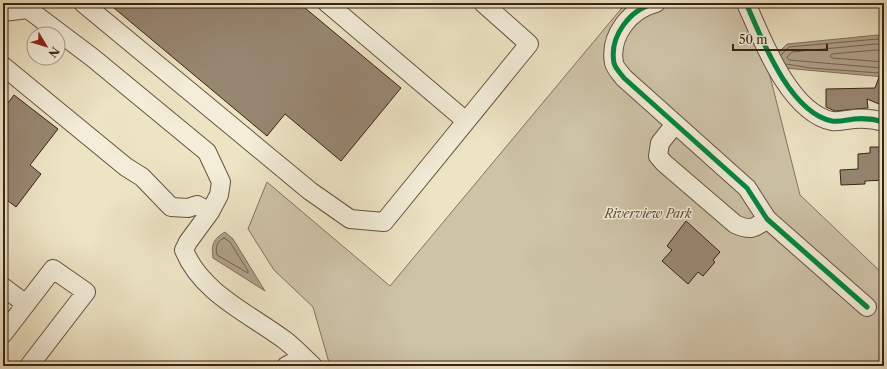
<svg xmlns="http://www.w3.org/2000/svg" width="887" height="369" font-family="'Libre Caslon Text',serif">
<rect width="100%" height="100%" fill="#ede4c4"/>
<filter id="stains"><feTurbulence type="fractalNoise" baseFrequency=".005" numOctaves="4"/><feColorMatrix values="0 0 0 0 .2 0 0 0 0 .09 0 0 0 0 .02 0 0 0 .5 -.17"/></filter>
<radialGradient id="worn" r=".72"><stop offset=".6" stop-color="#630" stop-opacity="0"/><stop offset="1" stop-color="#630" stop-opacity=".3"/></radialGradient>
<path fill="#cec3a7" stroke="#84735f" d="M 626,3 L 749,3 L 752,5 L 800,195 L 884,275 L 884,356 L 874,366 L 330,366 L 313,307 L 274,270 L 248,229 L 267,182 L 390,286 Z"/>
<path fill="#b0a289" stroke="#806f5b" d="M 878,35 L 884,37 L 884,77 L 784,68 L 775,56 L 787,44 Z
M 225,232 L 233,239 L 265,291 L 213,258 C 211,245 213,239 225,232 Z"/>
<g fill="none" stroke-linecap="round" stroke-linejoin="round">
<path stroke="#746250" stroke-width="1" d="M 884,51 L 876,50 L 832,54 L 830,56 L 832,58 L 884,62
M 781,55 L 789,47 L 877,39 L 884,40
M 786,64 L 810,68 L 879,73
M 881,68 L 789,60 L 787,57 L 792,52 L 876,44 L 884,45
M 224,238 L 230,242 L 248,271 L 248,273 L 217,255 C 215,247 217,241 224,238 Z"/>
</g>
<path fill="#978771" stroke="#392317" d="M 108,3 L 299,3 L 401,88 L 341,161 L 285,114 L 267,136 Z
M 883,66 L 884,106 L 867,99 L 868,108 L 835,111 L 826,107 L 826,89 L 875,88 Z
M 14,95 L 58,129 L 30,165 L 41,174 L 16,207 L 3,197 L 3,109 Z
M 870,147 L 884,147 L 884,180 L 865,181 L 865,184 L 841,185 L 840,170 L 858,169 L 858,154 L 870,153 Z
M 686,221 L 720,252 L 713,260 L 715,262 L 703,276 L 698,272 L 688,284 L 662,261 L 672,250 L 667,246 Z"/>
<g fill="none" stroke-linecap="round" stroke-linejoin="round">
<g stroke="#665342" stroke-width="20">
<path id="minor" d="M 23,3 L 28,9 L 93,58 L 207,152 L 221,182 L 219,195 L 210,212 L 188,242 L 184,250 C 201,293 250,314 286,341 C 295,348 304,358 313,366
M 83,3 L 310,191 L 350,219 L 384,222 L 529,44 L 483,3
M 327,3 L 466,121
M 656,3 C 630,9 609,36 614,63 C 615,68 621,74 624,78 L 747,188 L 767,219 L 867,307
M 746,3 C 762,39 789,112 832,121 C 839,122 846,120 854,119 C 864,118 874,119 884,122
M 3,12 L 28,9
M 3,66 L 126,167 L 142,177 L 171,207 L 188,208 L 197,205 L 210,212
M 675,124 L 660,143 L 658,156 L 664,163 L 735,224 C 750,231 754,229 767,219
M 3,287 L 26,304
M 3,334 L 53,269 L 86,292 L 29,366
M 286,366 L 292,363 L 305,366"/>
</g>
<use href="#minor" stroke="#f3edd9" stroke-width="18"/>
<g stroke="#f3edd9" stroke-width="8">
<path id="cycleway" d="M 656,3 C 630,9 609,36 614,63 C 615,68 621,74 624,78 L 747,188 L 767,219 L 867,307
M 746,3 C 762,39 789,112 832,121 C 839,122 846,120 854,119 C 864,118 874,119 884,122"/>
</g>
<use href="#cycleway" stroke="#00873e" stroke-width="5"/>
</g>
<g text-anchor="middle" stroke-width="3" stroke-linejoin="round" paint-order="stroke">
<g font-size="12" font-style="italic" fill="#5e4b3b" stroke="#f3edd9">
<text x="648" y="218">Riverview Park</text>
</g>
</g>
<rect width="887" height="369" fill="none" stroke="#ede4c4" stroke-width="16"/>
<rect x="4" y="4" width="879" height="361" fill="none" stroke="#392317" stroke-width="2"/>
<rect x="8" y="8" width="871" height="353" fill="none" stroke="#392317"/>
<g transform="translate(46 46) rotate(128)"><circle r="19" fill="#f3edd9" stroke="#a99c8b"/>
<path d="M0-3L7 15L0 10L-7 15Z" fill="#8f2418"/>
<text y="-6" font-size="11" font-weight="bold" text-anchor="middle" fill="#392317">N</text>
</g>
<path d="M733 44v6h94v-6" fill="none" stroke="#392317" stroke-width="2"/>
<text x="739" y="44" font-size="12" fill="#392317" stroke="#f3edd9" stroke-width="3" paint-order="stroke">50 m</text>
<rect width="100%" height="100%" filter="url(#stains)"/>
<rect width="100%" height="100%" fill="url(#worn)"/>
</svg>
